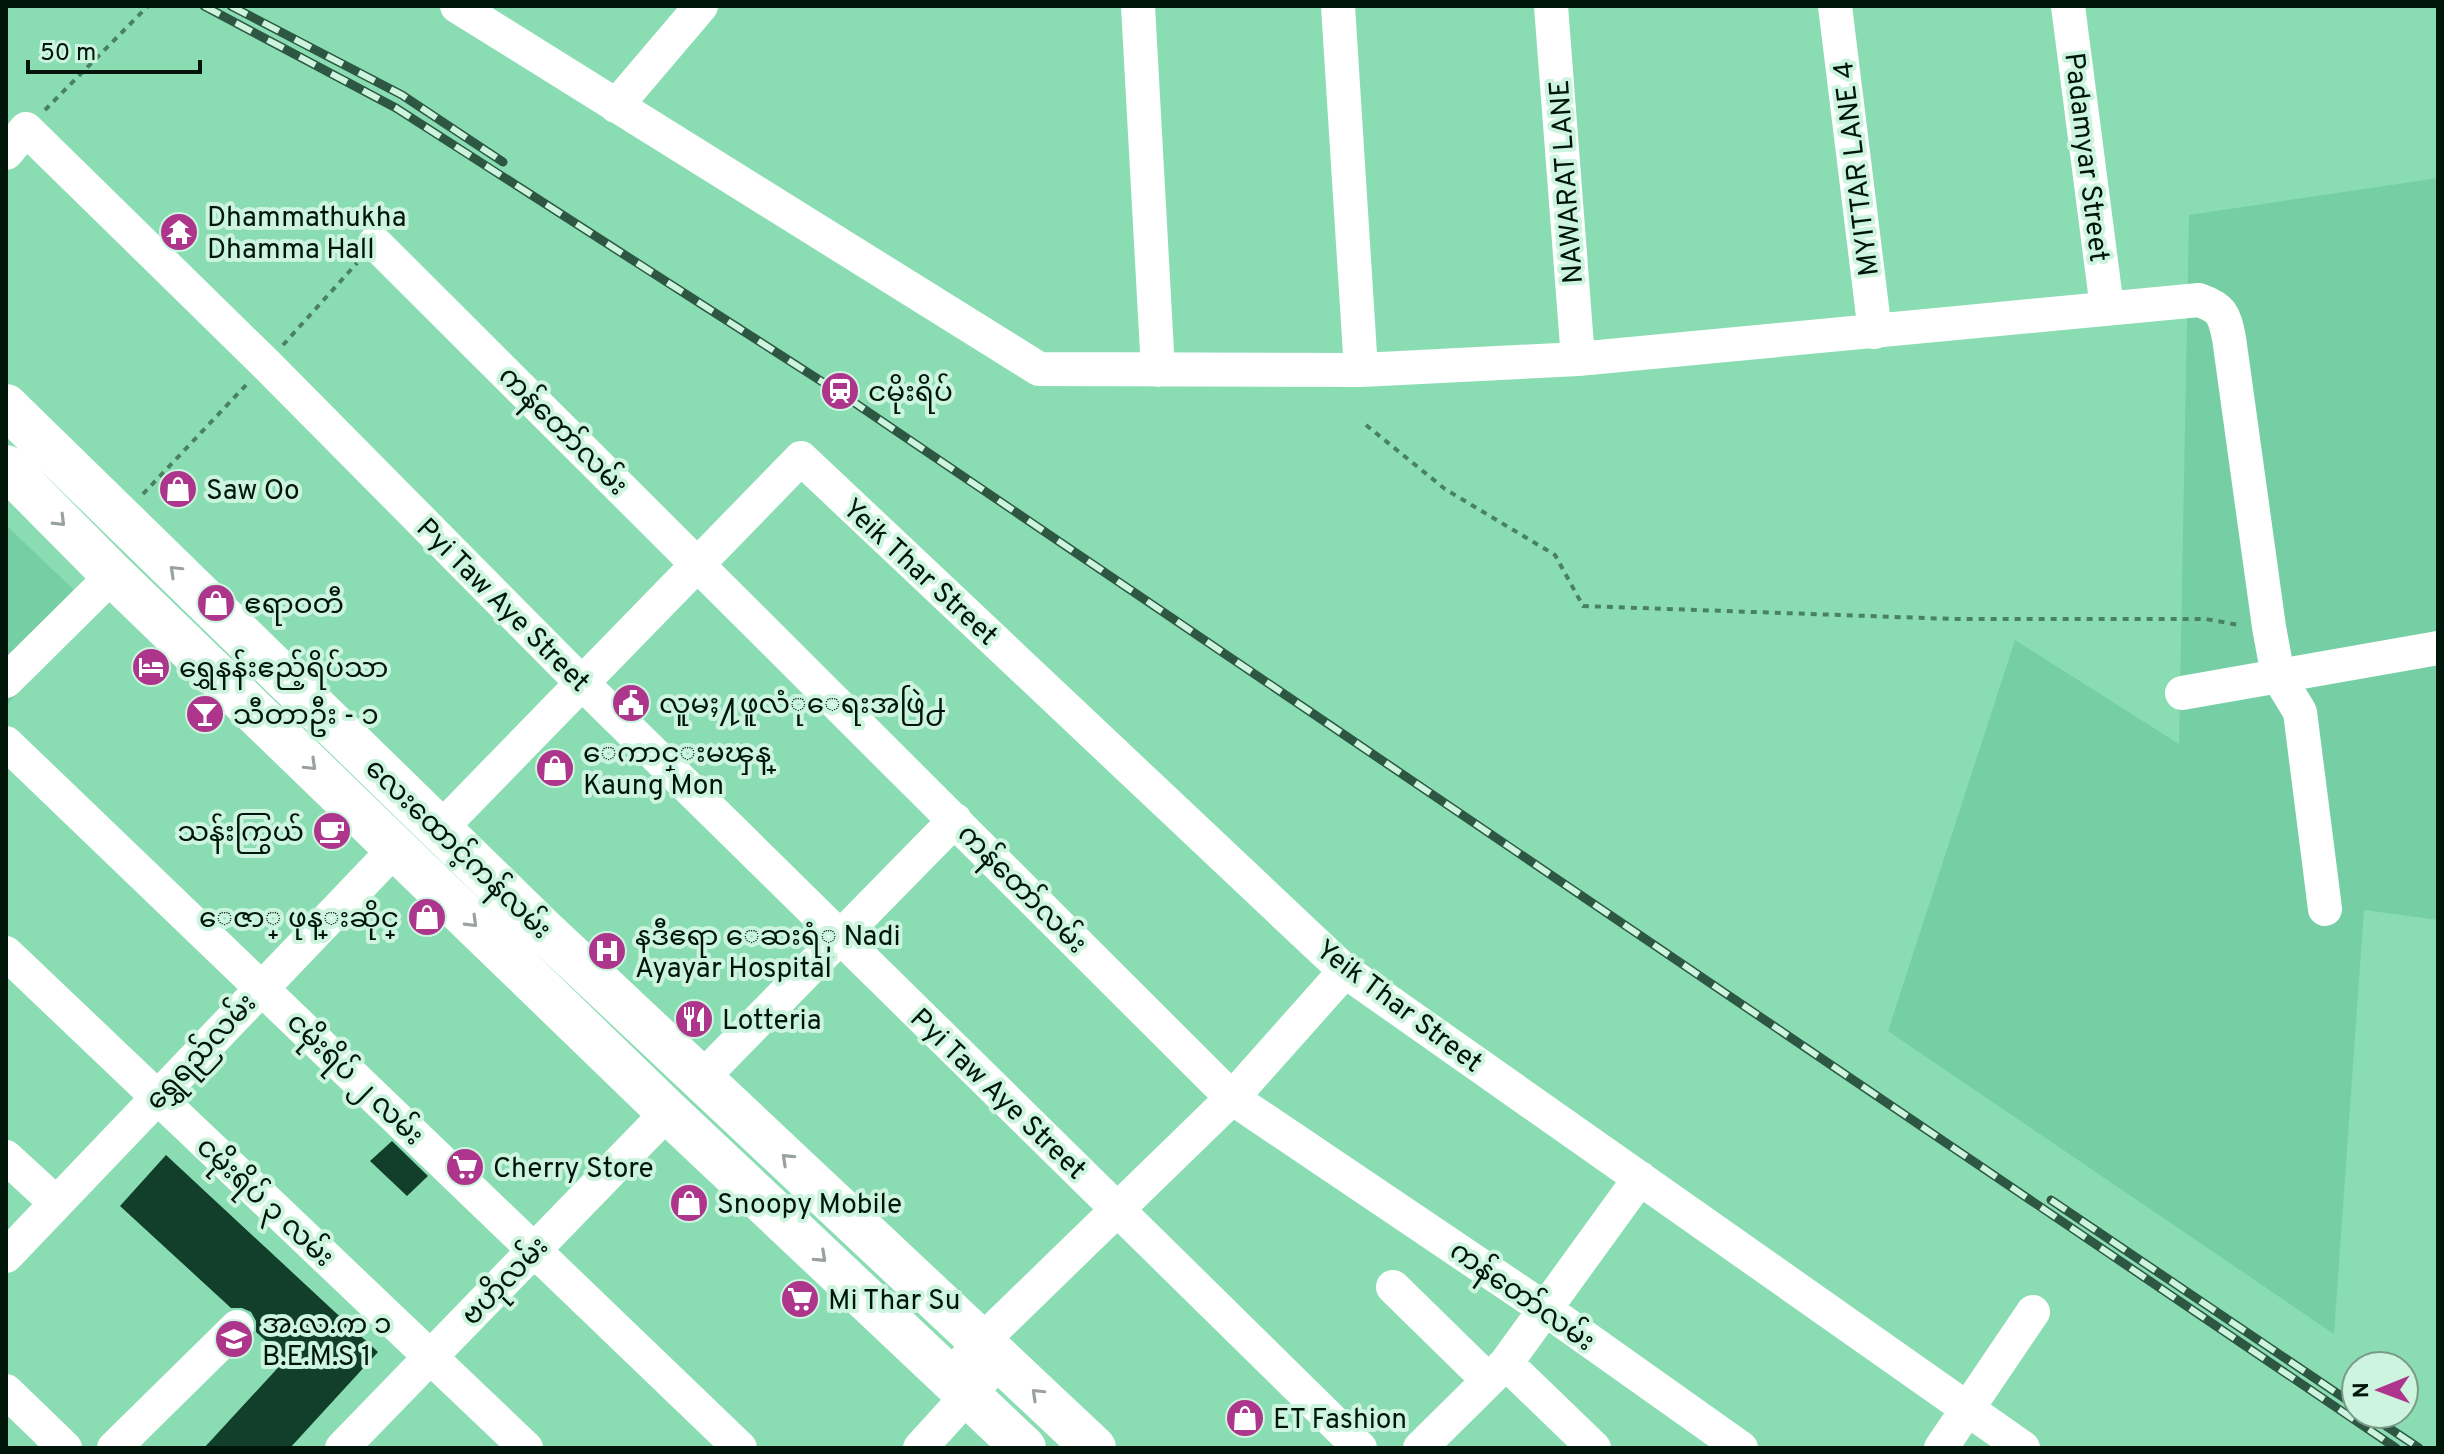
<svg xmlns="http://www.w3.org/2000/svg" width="2444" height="1454" font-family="Overpass,'Noto Sans Myanmar',sans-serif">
<rect width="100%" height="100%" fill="#8addb3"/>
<path fill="#76cfa4" d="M 2438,178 L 2438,920 L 2364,910 L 2334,1334 L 1888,1031 L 2015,640 L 2179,744 L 2189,215 Z
M 6,525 L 96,611 L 6,706 Z"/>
<path fill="#123f2c" d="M 392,1141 L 428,1176 L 407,1196 L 370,1161 Z
M 166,1155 L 378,1352 L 290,1448 L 204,1448 L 286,1359 L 256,1332 L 256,1321 L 251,1312 L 242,1308 L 231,1308 L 120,1206 Z"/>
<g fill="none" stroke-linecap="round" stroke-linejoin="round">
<path stroke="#4a8165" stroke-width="4" stroke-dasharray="6 6" stroke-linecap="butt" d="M 45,110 L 148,6
M 283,345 L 357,263
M 1366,425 L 1445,489 L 1555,555 L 1583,606 L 1954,619 L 2206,619 L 2239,625
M 143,494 L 247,384"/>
<path stroke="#fff" stroke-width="34" d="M 457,6 L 1039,369 L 1361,370 L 1578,359 L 2199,300 C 2222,308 2224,314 2229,338 L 2269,627 L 2278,676 L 2300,712 L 2325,909
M 1138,6 L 1158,370
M 1338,6 L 1361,370
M 1551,6 L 1578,359
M 1835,6 L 1875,332
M 2068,6 L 2107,308
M 616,106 L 701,6
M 6,153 L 26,129 L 266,364 L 581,682 L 1360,1448
M 375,243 L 1232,1098 L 1545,1309 L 1741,1448
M 6,681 L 113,575
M 2182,693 L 2438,648
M 6,743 L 740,1448
M 439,830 L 801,458 L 1345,971 L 2023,1448
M 6,953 L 526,1448
M 701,1079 L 955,820
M 6,1157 L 56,1203
M 6,1256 L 396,848
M 1393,1287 L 1488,1380
M 1506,1363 L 1594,1448
M 949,1378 L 982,1341 L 1232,1098 L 1345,971
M 6,1391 L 65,1448
M 114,1448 L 237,1327
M 342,1448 L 668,1112
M 920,1448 L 1001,1359
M 1420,1448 L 1506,1363 L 1640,1178
M 1941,1448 L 2033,1312"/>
<path stroke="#fff" stroke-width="44" d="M 6,406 L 542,929 L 1094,1448
M 6,467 L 113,575 L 668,1112 L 1024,1448"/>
<g stroke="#2d5742" stroke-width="9">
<path id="rail" d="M 204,6 L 396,108 L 849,399 L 2396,1448
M 231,6 L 402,95 L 503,162
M 2051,1200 L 2356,1406
M 2368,1414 L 2419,1448"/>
</g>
<use href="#rail" stroke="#ccf4de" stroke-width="6" stroke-dasharray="18" stroke-linecap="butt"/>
</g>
<defs><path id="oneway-chevron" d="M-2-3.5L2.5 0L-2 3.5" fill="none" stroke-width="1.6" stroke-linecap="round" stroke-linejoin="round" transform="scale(2)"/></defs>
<g stroke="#99a29d">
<use href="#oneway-chevron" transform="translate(60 521) rotate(45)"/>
<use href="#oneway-chevron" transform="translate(175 571) rotate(-136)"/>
<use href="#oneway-chevron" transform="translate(311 765) rotate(44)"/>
<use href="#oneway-chevron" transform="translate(472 922) rotate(45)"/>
<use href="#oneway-chevron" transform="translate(787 1159) rotate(-137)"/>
<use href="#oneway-chevron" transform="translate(821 1257) rotate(43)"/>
<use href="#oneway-chevron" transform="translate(1037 1394) rotate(-136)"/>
</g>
<defs>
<g id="temple-disc" transform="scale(2)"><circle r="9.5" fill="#ad368c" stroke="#ccf4de"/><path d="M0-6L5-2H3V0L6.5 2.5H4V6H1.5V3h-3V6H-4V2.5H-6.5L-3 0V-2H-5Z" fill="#fff"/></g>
<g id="station-disc" transform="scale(2)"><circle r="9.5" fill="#ad368c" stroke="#ccf4de"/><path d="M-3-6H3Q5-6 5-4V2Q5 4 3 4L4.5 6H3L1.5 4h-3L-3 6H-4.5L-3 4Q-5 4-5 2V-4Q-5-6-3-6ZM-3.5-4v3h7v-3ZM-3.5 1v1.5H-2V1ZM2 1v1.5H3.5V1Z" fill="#fff"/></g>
<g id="shop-disc" transform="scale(2)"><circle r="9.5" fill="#ad368c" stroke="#ccf4de"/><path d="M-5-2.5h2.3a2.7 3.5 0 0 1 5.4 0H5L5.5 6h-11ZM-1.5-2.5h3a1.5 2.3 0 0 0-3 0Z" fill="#fff"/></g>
<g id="hotel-disc" transform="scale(2)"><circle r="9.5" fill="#ad368c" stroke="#ccf4de"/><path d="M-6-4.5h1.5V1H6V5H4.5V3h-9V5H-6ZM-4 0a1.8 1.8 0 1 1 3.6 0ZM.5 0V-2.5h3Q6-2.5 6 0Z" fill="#fff"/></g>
<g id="civic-disc" transform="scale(2)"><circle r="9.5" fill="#ad368c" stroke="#ccf4de"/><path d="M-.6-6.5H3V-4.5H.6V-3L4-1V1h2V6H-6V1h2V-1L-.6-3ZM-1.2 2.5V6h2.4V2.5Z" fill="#fff"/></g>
<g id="bar-disc" transform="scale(2)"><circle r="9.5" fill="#ad368c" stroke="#ccf4de"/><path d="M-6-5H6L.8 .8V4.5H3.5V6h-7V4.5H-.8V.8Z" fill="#fff"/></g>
<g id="cafe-disc" transform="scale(2)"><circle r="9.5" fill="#ad368c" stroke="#ccf4de"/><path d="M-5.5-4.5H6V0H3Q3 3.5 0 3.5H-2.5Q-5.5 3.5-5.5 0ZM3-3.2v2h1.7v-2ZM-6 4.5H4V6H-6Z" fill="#fff"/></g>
<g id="hospital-disc" transform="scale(2)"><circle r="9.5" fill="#ad368c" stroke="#ccf4de"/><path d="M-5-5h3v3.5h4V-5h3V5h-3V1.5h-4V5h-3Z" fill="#fff"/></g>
<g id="restaurant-disc" transform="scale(2)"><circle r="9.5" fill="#ad368c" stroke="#ccf4de"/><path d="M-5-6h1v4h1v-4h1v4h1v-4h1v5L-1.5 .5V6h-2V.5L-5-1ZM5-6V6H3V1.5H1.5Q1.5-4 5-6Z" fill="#fff"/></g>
<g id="supermarket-disc" transform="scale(2)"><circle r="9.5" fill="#ad368c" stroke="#ccf4de"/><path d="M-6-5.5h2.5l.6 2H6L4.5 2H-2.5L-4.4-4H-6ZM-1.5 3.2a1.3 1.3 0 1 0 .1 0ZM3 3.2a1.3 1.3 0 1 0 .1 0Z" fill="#fff"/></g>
<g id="school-disc" transform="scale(2)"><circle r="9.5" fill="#ad368c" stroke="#ccf4de"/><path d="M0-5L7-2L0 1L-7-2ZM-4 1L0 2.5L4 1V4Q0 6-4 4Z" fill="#fff"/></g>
</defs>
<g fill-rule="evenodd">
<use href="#temple-disc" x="179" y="232"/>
<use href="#station-disc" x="840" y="391"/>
<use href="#shop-disc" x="178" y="489"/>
<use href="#shop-disc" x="216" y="603"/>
<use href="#hotel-disc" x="151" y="667"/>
<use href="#civic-disc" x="631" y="703"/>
<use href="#bar-disc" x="205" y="714"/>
<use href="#shop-disc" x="555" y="768"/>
<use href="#cafe-disc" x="332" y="831"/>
<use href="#shop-disc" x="427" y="917"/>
<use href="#hospital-disc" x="607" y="951"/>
<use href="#restaurant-disc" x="694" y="1019"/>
<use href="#supermarket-disc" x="465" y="1167"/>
<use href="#shop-disc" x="689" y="1203"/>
<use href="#supermarket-disc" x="800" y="1299"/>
<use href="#school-disc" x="234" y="1339"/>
<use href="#shop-disc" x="1245" y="1418"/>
</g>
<g text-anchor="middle" stroke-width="8" stroke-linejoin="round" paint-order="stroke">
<g font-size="28" fill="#00160b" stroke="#ccf4de">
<text transform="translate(2088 157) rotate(83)" y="10">Padamyar Street</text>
<text transform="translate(1855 169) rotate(-97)" y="10">MYITTAR LANE 4</text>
<text transform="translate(1565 182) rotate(-94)" y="10">NAWARAT LANE</text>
<text transform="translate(564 430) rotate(45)" y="10">ကန်တော်လမ်း</text>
<text transform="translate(921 571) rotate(43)" y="10">Yeik Thar Street</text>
<text transform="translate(504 604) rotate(45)" y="10">Pyi Taw Aye Street</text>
<text transform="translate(459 848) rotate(44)" y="10">လေးထောင့်ကန်လမ်း</text>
<text transform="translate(1023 888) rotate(45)" y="10">ကန်တော်လမ်း</text>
<text transform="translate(1400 1005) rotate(37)" y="10">Yeik Thar Street</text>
<text transform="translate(200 1051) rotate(-47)" y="10">ရွှေရည်လမ်း</text>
<text transform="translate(356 1078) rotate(44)" y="10">ငမိုးရိပ် ၂ လမ်း</text>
<text transform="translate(999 1093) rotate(44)" y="10">Pyi Taw Aye Street</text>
<text transform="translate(266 1201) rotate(43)" y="10">ငမိုးရိပ် ၃ လမ်း</text>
<text transform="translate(504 1280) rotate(-46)" y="10">ဗဟိုလမ်း</text>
<text transform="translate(1523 1295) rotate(35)" y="10">ကန်တော်လမ်း</text>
</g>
<g font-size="28" fill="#00160b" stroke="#ccf4de" text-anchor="start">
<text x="207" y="226">Dhammathukha<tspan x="207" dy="32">Dhamma Hall</tspan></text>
<text x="868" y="401">ငမိုးရိပ်</text>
<text x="206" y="499">Saw Oo</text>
<text x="244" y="613">ဧရာဝတီ</text>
<text x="179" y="677">ရွှေနန်းဧည့်ရိပ်သာ</text>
<text x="659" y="713">လူမႈ႔ဖူလံုေရးအဖြဲ႕</text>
<text x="233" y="724">သီတာဦး - ၁</text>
<text x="583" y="762">ေကာင္းမၾန္<tspan x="583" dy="32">Kaung Mon</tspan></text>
<text x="304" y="841" text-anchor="end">သန်းကြွယ်</text>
<text x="399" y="927" text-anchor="end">ေဇာ္ ဖုန္းဆိုင္</text>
<text x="635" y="945">နဒီဧရာ ေဆးရံု Nadi<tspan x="635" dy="32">Ayayar Hospital</tspan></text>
<text x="722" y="1029">Lotteria</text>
<text x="493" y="1177">Cherry Store</text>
<text x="717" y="1213">Snoopy Mobile</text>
<text x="828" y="1309">Mi Thar Su</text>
<text x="262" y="1333">အ.လ.က ၁<tspan x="262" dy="32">B.E.M.S 1</tspan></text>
<text x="1273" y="1428">ET Fashion</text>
</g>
</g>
<rect width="2444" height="1454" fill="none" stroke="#00160b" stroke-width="16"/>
<g transform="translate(2380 1390) rotate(269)"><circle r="38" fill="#ccf4de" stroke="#7a9b8a" stroke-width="2"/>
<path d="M0-6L14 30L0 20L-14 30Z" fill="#ad368c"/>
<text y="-12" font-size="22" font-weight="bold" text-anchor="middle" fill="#00160b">N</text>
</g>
<path d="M28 60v12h172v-12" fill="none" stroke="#00160b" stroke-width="4"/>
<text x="40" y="60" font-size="24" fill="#00160b" stroke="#ccf4de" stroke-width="6" paint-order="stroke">50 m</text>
</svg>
